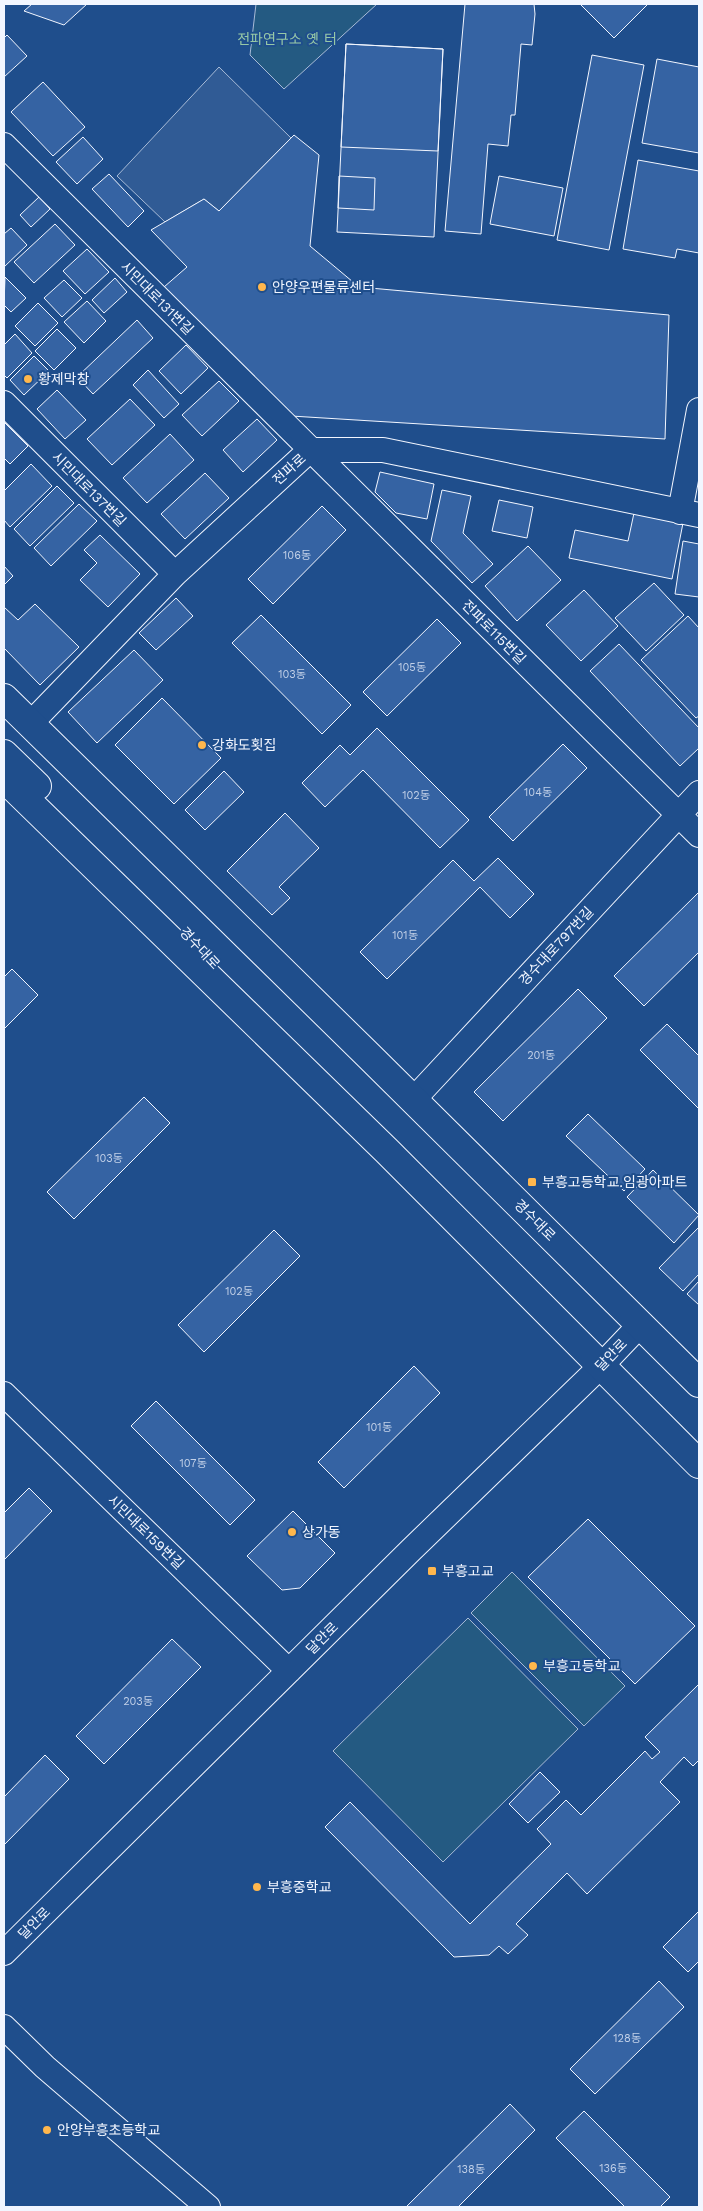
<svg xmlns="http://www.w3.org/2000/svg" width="703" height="2211" font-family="'Work Sans','Noto Sans KR',sans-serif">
<rect width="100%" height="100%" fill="#1f4e8c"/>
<path fill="#245a82" stroke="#a8bbd7" d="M 256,4 L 377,4 L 284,89 L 250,55 Z
M 512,1572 L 625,1686 L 584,1726 L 471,1613 Z
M 468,1618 L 578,1729 L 443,1862 L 333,1751 Z"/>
<path fill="#305b95" stroke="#a8bbd7" d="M 219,67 L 291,138 L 219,211 L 204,199 L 165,222 L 117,176 Z"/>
<path fill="#3563a3" stroke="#f2f6ff" d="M 32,4 L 87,4 L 64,25 L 24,11 Z
M 465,4 L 534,4 L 535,14 L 532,45 L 521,44 L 515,115 L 511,115 L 508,146 L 488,144 L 481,234 L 445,231 Z
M 580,4 L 648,4 L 614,38 Z
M 7,35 L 27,56 L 4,77 L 4,38 Z
M 346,44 L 443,49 L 438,151 L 341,147 Z
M 346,44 L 443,49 L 434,237 L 337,232 Z
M 592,55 L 644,65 L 609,250 L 557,240 Z
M 657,59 L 699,67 L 699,153 L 642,143 Z
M 43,82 L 85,127 L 53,156 L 11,112 Z
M 294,135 L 319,155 L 310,246 L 359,287 L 669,315 L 665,439 L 291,416 L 164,287 L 187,267 L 151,230 L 204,199 L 219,211 Z
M 83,137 L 103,159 L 77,184 L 56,162 Z
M 638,160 L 699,171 L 699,253 L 677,249 L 675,258 L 623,249 Z
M 109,174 L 144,211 L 128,227 L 92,189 Z
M 339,176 L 375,178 L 374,210 L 338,208 Z
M 499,176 L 563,188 L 554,236 L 490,224 Z
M 39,197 L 50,209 L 31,227 L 20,215 Z
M 55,224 L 75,245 L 34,283 L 14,262 Z
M 11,228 L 27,245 L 4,267 L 4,234 Z
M 87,249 L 109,272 L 85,294 L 63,271 Z
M 5,277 L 26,298 L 11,312 L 4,305 Z
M 115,278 L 127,292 L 104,313 L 92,300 Z
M 64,280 L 82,298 L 62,317 L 44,298 Z
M 87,301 L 106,321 L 84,343 L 64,322 Z
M 38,303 L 58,323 L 35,346 L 15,326 Z
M 137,320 L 153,338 L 93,394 L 77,377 Z
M 57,329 L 76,348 L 54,370 L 35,351 Z
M 15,334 L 32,353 L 7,378 L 4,375 L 4,345 Z
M 186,345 L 208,368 L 181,394 L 159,371 Z
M 34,356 L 49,371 L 24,395 L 10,380 Z
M 148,370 L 179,404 L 164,418 L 133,385 Z
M 219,381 L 239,401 L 202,436 L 182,415 Z
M 57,390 L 86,420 L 65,439 L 37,409 Z
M 130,399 L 155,425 L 112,465 L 87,439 Z
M 257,419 L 277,440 L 243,472 L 223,450 Z
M 4,422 L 28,446 L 10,464 L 4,458 Z
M 170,434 L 194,460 L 147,503 L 123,478 Z
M 31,464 L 52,486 L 10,527 L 4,520 L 4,491 Z
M 380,472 L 434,484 L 427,519 L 396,513 L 375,492 Z
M 205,473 L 229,498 L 185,539 L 161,514 Z
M 57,486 L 74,503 L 30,546 L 14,529 Z
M 442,490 L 471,496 L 463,533 L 493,564 L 472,583 L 431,541 Z
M 499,500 L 533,507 L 527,538 L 492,531 Z
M 79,504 L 97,521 L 51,566 L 34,548 Z
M 322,506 L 346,530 L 273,604 L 248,579 Z
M 634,513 L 683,523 L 672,579 L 569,558 L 575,530 L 628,541 Z
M 100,535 L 140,574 L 108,607 L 80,580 L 97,563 L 84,550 Z
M 683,541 L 699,544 L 699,597 L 675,594 Z
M 528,546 L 561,580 L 517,621 L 485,586 Z
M 4,566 L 13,576 L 4,585 Z
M 654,583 L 684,615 L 646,651 L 615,618 Z
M 584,590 L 618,626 L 581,661 L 546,625 Z
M 176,598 L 193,616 L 156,650 L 139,633 Z
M 35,604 L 79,647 L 40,685 L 4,648 L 4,607 L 18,620 Z
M 261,615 L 351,705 L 322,734 L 232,643 Z
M 688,616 L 699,628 L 699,716 L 696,718 L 641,660 Z
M 437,619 L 461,643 L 387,716 L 363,692 Z
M 619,644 L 699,728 L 699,748 L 680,766 L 590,671 Z
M 134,650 L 163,680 L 97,743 L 68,712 Z
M 162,698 L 221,758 L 174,804 L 115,745 Z
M 377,728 L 469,820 L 440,848 L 363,770 L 325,807 L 302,783 L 340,745 L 350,755 Z
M 563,744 L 587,768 L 513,841 L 489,817 Z
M 224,771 L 244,792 L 205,830 L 185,810 Z
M 285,813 L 319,848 L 279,887 L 290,898 L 272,915 L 227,871 Z
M 498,858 L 534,894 L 510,918 L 480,887 L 387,979 L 360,952 L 453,860 L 474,881 Z
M 699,892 L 699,952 L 644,1006 L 614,976 Z
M 12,969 L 38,995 L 4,1029 L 4,977 Z
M 578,989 L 607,1018 L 503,1121 L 474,1092 Z
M 667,1024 L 699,1056 L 699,1109 L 640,1050 Z
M 144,1097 L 170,1123 L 74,1219 L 47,1192 Z
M 588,1114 L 645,1169 L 624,1191 L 566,1136 Z
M 653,1170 L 699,1215 L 674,1243 L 627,1197 Z
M 699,1227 L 699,1274 L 683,1291 L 659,1268 Z
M 274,1230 L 300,1256 L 204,1352 L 178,1325 Z
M 699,1281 L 699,1305 L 687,1294 Z
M 414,1366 L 440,1393 L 344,1488 L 318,1462 Z
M 156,1401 L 255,1500 L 230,1525 L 131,1426 Z
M 29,1488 L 52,1511 L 4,1560 L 4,1513 Z
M 293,1511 L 335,1553 L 300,1588 L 282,1590 L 247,1556 Z
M 588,1519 L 695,1626 L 635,1684 L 528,1577 Z
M 172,1639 L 201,1667 L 104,1764 L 76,1736 Z
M 699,1684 L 699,1760 L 693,1766 L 684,1757 L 660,1782 L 680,1802 L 587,1894 L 567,1873 L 516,1924 L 528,1935 L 508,1954 L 499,1946 L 489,1955 L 454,1957 L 325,1827 L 350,1802 L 470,1924 L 551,1844 L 537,1829 L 566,1800 L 581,1815 L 645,1751 L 652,1759 L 660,1752 L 645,1737 Z
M 45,1755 L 69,1779 L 4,1845 L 4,1797 Z
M 540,1772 L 560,1792 L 528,1823 L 509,1804 Z
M 699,1911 L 699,1961 L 688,1972 L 663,1947 Z
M 659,1981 L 684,2007 L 595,2094 L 570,2069 Z
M 510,2104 L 535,2130 L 458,2207 L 406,2207 Z
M 584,2111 L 670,2197 L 660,2207 L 625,2207 L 556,2138 Z"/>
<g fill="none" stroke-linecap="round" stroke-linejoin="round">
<g stroke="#f2f6ff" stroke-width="26">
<path id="minor" d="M 4,145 L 699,835
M 4,403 L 175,574
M 680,512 L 699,410
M 30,724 L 175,574 L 310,450 L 383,450 L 699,515
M 413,1100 L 699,793
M 4,1394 L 289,1671
M 4,1953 L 411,1550 L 601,1366 L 640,1325
M 4,2027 L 45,2067 L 208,2207"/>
</g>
<g stroke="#f2f6ff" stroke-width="30">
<path id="major" d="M 4,698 L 370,1057 L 699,1383
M 4,754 L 37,786
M 4,778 L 387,1151 L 699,1464"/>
</g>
<use href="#minor" stroke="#1f4e8c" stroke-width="24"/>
<use href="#major" stroke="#1f4e8c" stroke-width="28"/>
</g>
<g fill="#ffb74d" stroke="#1f4e8c" stroke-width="2">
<circle cx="262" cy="287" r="5"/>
<circle cx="28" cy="379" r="5"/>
<circle cx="202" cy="745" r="5"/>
<rect x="527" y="1177" width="10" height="10" rx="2.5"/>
<circle cx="292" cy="1532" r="5"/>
<rect x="427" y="1566" width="10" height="10" rx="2.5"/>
<circle cx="533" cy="1666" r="5"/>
<circle cx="257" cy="1887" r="5"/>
<circle cx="47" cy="2130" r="5"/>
</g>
<g text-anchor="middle" stroke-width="4" stroke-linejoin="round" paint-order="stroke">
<g font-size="11" fill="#c3d1e8">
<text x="297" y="559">106동</text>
<text x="412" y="671">105동</text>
<text x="292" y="678">103동</text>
<text x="538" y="796">104동</text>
<text x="416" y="799">102동</text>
<text x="405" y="939">101동</text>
<text x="541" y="1059">201동</text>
<text x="109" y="1162">103동</text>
<text x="239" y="1295">102동</text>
<text x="379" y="1431">101동</text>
<text x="193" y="1467">107동</text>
<text x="138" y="1705">203동</text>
<text x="627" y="2042">128동</text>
<text x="613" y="2172">136동</text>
<text x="471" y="2173">138동</text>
</g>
<g font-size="14" fill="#97c8a6" stroke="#1f4e8c">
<text x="287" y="44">전파연구소 옛 터</text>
</g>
<g font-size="14" fill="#f2f6ff" stroke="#1f4e8c" text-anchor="start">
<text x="272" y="292">안양우편물류센터</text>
<text x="38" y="384">황제막창</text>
<text x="212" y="750">강화도횟집</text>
<text x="542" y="1187">부흥고등학교.임광아파트</text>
<text x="302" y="1537">상가동</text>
<text x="442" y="1576">부흥고교</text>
<text x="543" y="1671">부흥고등학교</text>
<text x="267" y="1892">부흥중학교</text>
<text x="57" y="2135">안양부흥초등학교</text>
</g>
<g font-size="14" fill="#f2f6ff" stroke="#1f4e8c">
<text transform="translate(157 298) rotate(45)" y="5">시민대로131번길</text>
<text transform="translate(289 469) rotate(-42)" y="5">전파로</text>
<text transform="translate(89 489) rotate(45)" y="5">시민대로137번길</text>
<text transform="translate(494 632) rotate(45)" y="5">전파로115번길</text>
<text transform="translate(556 946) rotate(-47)" y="5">경수대로797번길</text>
<text transform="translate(200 948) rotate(47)" y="5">경수대로</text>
<text transform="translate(535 1220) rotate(45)" y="5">경수대로</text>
<text transform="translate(611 1355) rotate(-46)" y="5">달안로</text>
<text transform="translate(146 1532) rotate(44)" y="5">시민대로159번길</text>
<text transform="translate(322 1638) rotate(-45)" y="5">달안로</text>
<text transform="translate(34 1923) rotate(-45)" y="5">달안로</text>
</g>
</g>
<rect width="703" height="2211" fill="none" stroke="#f2f6ff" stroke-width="10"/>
</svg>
